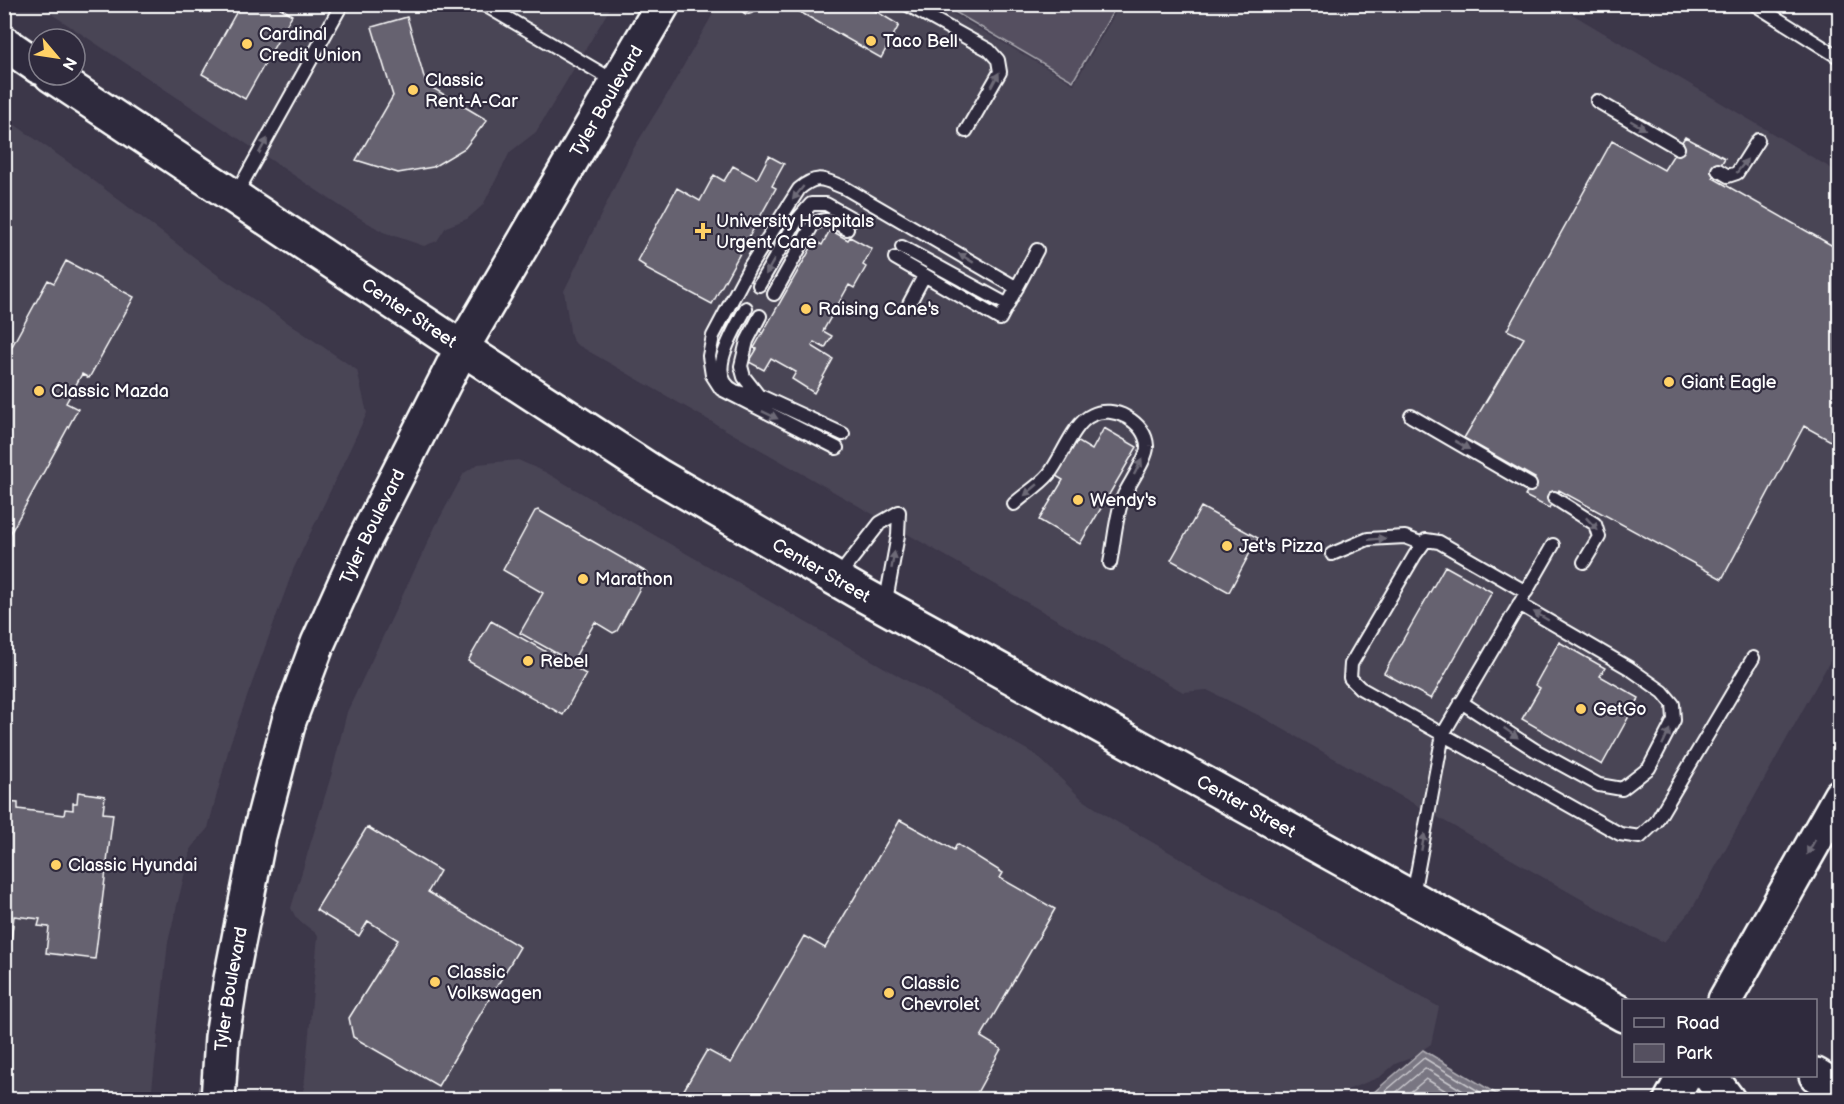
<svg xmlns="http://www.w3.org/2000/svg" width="1844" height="1104" font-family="'Balsamiq Sans',sans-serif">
<rect width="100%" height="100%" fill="#3c3749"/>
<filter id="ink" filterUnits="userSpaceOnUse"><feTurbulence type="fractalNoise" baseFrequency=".0167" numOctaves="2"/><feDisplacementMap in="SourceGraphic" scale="12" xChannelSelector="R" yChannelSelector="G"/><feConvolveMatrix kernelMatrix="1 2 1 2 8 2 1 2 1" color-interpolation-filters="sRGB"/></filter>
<g filter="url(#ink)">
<path fill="#494455" d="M 38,5 L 612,5 L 536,132 L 510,152 L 483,205 L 467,219 L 446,227 L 437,241 L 424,246 L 383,232 L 343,208 Z
M 718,5 L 938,5 L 1074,84 L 1120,5 L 1557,5 L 1839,173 L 1839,645 L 1692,909 L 1664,942 L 1625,924 L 1260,716 L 1207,690 L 1183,692 L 576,344 L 572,339 L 570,331 L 564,291 L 632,151 L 668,93 Z
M 4,117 L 85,174 L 215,273 L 357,370 L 367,413 L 293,570 L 230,744 L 208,828 L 191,848 L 168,942 L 151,1099 L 5,1099 Z
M 518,460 L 545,472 L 1036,755 L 1082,799 L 1110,818 L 1439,1007 L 1431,1044 L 1411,1058 L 1395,1064 L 1380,1077 L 1324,1099 L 303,1099 L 318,935 L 296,918 L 291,908 L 331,776 L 347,712 L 435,527 L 464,473 L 478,464 Z"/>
<path fill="#555060" stroke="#aaa8b0" stroke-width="1.5" d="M 943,5 L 1117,5 L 1073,81 Z"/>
<path fill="#797682" stroke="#afadb4" stroke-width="1.5" d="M 1423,1050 L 1505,1099 L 1366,1099 Z"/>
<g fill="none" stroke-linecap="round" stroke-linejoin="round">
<path stroke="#c9c8cd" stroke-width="1.5" d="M 1375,1100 L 1424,1058 L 1493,1100
M 1387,1100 L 1425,1068 L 1478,1100
M 1401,1100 L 1426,1079 L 1461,1100"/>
</g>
<path fill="#666270" stroke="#fff" stroke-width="1.5" d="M 241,4 L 274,4 L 292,15 L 245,99 L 202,74 Z
M 793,4 L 864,4 L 899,25 L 881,58 L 791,7 Z
M 407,17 L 426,84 L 487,120 L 465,148 L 433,167 L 398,173 L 356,160 L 393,96 L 372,27 Z
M 1685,137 L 1725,158 L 1713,178 L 1840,250 L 1840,446 L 1804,426 L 1722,579 L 1559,490 L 1549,508 L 1525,496 L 1535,478 L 1464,438 L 1524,338 L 1507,330 L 1612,141 L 1664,170 Z
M 769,156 L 784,164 L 772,186 L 776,188 L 712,304 L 644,268 L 645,266 L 637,261 L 677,188 L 700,201 L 714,175 L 724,181 L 733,166 L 757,179 Z
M 830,230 L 848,240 L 850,237 L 872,249 L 863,265 L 866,267 L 854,288 L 849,285 L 823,331 L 832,336 L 825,348 L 814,342 L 812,346 L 833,359 L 814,393 L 792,379 L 796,372 L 771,358 L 764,370 L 749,362 L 757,349 L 754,348 L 815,241 L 822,245 Z
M 66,261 L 134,297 L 89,378 L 82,374 L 66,403 L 78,409 L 4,545 L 4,361 L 48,280 L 54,283 Z
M 1104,428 L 1137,447 L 1080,544 L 1039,520 L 1063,480 L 1056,476 L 1077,441 L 1092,450 Z
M 1201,507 L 1258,538 L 1229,592 L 1171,560 Z
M 538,510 L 648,573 L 617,631 L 613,633 L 595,622 L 572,662 L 520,633 L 543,593 L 503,570 L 535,511 Z
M 1445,566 L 1492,592 L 1431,699 L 1384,673 Z
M 491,621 L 586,674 L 563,715 L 468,661 Z
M 1559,642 L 1605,668 L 1600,676 L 1639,698 L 1602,765 L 1522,719 L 1540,688 L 1535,685 Z
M 78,792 L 105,796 L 103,813 L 113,814 L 95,959 L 46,953 L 49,927 L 38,926 L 40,919 L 14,916 L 4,999 L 6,802 L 18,803 L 18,809 L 64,815 L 65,809 L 73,810 L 73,803 L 77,803 Z
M 900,820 L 954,850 L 957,844 L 1003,873 L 1000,878 L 1055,909 L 981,1037 L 1001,1049 L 973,1100 L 678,1100 L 707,1050 L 731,1063 L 804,936 L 825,948 Z
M 367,827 L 440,871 L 428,892 L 520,947 L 438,1086 L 353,1037 L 349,1018 L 398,940 L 368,921 L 359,936 L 316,910 Z"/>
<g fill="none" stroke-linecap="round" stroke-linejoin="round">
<g stroke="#fff" stroke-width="16">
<path id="lane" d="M 483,4 L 616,82
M 906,4 L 989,50 L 998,60 L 1000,72 L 966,131
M 1754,4 L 1840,58
M 748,7 L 750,4
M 1597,101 L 1678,148
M 1718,170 L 1728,176 L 1737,173 L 1758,140
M 235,196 L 342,4
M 902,247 L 1008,305
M 895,258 L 1000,319 L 1037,250
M 759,285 L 797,220 L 811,204 L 826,204 L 853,219
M 774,294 L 813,224 C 828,216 834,221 847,229
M 909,304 L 924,276
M 746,308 C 736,328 703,376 735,391 C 742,394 751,394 758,395
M 760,316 L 747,341 L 741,366 L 744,377 L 758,395 L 843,434
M 1411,416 L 1530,485
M 837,448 L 721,389 L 712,375 L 709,356 L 713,336 L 750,266 L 799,189 C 818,173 824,180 845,188 L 1017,288
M 1554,498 L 1595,524 L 1599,537 L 1584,562
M 1014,504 C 1025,494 1040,485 1049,474 C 1062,458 1073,423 1092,415 C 1113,404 1146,422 1147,446 C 1148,457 1129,484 1124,495 C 1116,512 1114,544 1110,563
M 1553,545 L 1526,592 L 1439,542 L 1426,540 L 1415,555 L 1351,664 L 1350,678 L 1360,688 L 1620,834 L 1640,837 L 1656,822 L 1753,658
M 1332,554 L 1368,539 L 1405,537 L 1423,544
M 837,578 L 880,523 L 899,512
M 885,606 L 898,535 L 899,512
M 1461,702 L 1535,750 L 1599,785 L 1622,789 L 1649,768 L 1674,720 L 1673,704 L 1663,692 L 1629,668 L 1519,604
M 1413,895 L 1443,734 L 1523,598"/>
</g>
<g stroke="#fff" stroke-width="38">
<g id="secondary">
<path d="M 4,43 L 39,67"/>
<path id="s1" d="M 51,75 L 462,348 L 657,475 L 862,594 L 1624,1015"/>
<path d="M 1816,1075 L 1840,1090"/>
<path d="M 1710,1076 L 1728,1100"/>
<path id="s2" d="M 218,1100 L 222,1037 L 231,979 L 259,836 L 289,721 L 318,643 L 362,545 L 462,348 L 663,4"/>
</g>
</g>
<g stroke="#fff" stroke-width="38">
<path id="highway" d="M 1725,1000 L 1840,796
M 1671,1100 L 1684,1076"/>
</g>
<use href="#lane" stroke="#2f2a3d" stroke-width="12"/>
<use href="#secondary" stroke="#2f2a3d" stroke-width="33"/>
<use href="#highway" stroke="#2f2a3d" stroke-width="33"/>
</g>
<defs><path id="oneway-solid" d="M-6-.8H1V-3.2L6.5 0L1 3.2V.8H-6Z" transform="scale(1.5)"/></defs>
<g fill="#6d6a77">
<use href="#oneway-solid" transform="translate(995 80) rotate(-62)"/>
<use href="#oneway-solid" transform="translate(1638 125) rotate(30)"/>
<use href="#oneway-solid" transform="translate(263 146) rotate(-61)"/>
<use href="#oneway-solid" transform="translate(1742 166) rotate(-52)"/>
<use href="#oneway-solid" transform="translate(798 193) rotate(129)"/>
<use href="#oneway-solid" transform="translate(966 258) rotate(-149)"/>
<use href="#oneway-solid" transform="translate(770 267) rotate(120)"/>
<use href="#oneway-solid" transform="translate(770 415) rotate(26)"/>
<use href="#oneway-solid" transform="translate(1462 445) rotate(30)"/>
<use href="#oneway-solid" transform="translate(1138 467) rotate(-63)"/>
<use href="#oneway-solid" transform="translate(1031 490) rotate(140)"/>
<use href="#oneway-solid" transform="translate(1592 524) rotate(47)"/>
<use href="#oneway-solid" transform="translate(1377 539) rotate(-5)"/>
<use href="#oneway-solid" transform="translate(893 560) rotate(-80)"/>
<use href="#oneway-solid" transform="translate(1541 616) rotate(-150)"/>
<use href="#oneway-solid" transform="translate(1511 733) rotate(35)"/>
<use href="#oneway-solid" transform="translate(1666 737) rotate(-65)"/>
<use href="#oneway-solid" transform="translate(1423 842) rotate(-79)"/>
<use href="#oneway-solid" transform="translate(1811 847) rotate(119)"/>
</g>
</g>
<g fill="#ffd166" stroke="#2f2a3d" stroke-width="2">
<circle cx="871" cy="41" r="6"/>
<circle cx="247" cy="44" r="6"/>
<circle cx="413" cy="90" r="6"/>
<path d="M700 222h6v6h6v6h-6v6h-6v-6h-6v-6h6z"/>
<circle cx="806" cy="309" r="6"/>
<circle cx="1669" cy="382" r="6"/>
<circle cx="39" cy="391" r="6"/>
<circle cx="1078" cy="500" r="6"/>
<circle cx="1227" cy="546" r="6"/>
<circle cx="583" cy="579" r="6"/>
<circle cx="528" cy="661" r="6"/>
<circle cx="1581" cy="709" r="6"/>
<circle cx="56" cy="865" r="6"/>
<circle cx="435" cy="982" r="6"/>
<circle cx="889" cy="993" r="6"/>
</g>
<g text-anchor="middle" stroke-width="4.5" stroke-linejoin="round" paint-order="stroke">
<g font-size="18" fill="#fff" stroke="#2f2a3d" text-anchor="start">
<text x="259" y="40">Cardinal<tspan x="259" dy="21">Credit Union</tspan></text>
<text x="883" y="47">Taco Bell</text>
<text x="425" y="86">Classic<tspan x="425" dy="21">Rent-A-Car</tspan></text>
<text x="716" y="227">University Hospitals<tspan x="716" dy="21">Urgent Care</tspan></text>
<text x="818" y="315">Raising Cane's</text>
<text x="1681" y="388">Giant Eagle</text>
<text x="51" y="397">Classic Mazda</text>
<text x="1090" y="506">Wendy's</text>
<text x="1239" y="552">Jet's Pizza</text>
<text x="595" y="585">Marathon</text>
<text x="540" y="667">Rebel</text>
<text x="1593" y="715">GetGo</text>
<text x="68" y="871">Classic Hyundai</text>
<text x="447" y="978">Classic<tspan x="447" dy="21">Volkswagen</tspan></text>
<text x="901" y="989">Classic<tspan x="901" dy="21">Chevrolet</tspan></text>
</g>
<g font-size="18" fill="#fff" stroke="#2f2a3d">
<text dy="6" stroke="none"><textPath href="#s2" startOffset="1084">Tyler Boulevard</textPath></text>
<text dy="6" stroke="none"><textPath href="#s1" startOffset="430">Center Street</textPath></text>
<text dy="6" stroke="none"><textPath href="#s2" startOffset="598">Tyler Boulevard</textPath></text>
<text dy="6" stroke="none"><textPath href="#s1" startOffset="916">Center Street</textPath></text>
<text dy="6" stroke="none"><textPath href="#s1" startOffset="1402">Center Street</textPath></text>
<text dy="6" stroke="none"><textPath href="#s2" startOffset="112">Tyler Boulevard</textPath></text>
</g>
</g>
<rect width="1844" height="1104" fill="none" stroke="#2f2a3d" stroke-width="24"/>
<rect x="12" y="12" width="1820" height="1080" fill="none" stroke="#fff" stroke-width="2" filter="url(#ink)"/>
<rect x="1622" y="999" width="195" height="78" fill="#2f2a3d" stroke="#827f8b" stroke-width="1.5"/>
<rect x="1634" y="1018" width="30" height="9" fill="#2f2a3d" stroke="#827f8b" stroke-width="1.5"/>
<text x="1676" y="1029" font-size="18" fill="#ffffff">Road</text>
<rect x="1634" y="1044" width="30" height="18" fill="#555060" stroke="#827f8b" stroke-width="1.5"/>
<text x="1676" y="1059" font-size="18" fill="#ffffff">Park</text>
<g transform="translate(57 57) rotate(119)"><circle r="28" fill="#2f2a3d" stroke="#827f8b" stroke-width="1.5"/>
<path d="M0-4.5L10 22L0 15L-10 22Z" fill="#ffd166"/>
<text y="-9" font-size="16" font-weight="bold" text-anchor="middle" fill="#ffffff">N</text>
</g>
</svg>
